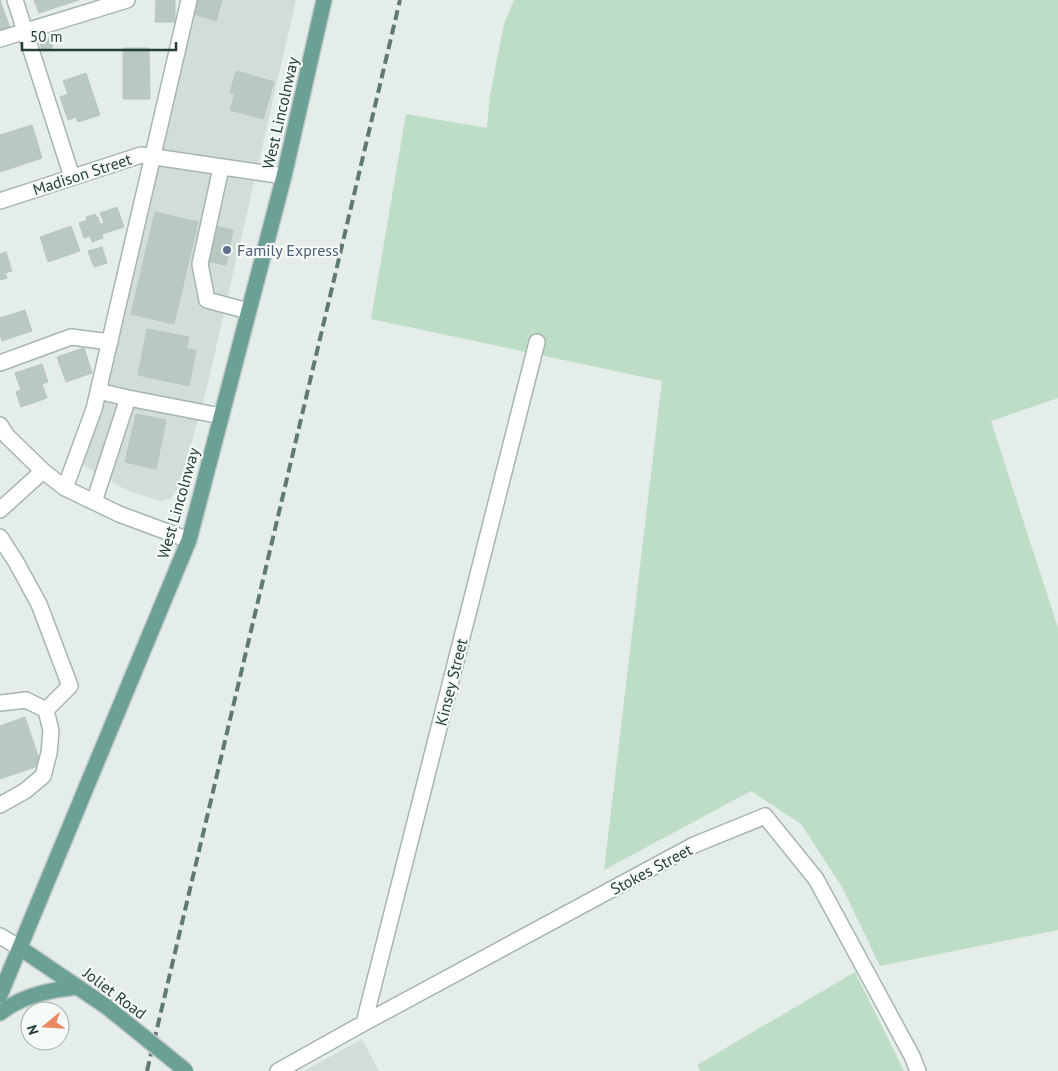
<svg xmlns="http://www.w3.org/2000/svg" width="1058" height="1071" font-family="'PT Sans',sans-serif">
<rect width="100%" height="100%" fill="#e4ede9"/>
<path fill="#d2ddd8" d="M 195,0 L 296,0 L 206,391 L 179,487 L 170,499 L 161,501 L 128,491 L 83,465 L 110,367 Z
M 362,1039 L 379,1071 L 304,1071 Z"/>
<path fill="#beddc7" d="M 514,0 L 1058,0 L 1058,398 L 991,421 L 1058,628 L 1058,930 L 880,966 L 842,887 L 801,824 L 751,791 L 604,870 L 662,381 L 371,319 L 406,114 L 487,128 L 490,95 L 504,24 Z
M 855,972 L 904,1071 L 700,1071 L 697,1065 Z"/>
<path fill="#bac8c2" stroke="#b7c6c0" d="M 0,0 L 10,28 L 0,31 Z
M 34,0 L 79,0 L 39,13 Z
M 156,0 L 175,0 L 175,22 L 155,22 Z
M 195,0 L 222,0 L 216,21 L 191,13 Z
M 48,38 L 53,47 L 42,51 L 40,42 Z
M 123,48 L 149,48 L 150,99 L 123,99 Z
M 236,71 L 274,82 L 263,119 L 230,110 L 235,94 L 230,93 Z
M 86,73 L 100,115 L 78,122 L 76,117 L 68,120 L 60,97 L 68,94 L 63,81 Z
M 32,125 L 42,158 L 0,172 L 0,135 Z
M 117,207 L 124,227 L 102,234 L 103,238 L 92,242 L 90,236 L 84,238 L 79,223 L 87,220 L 86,217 L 95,214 L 96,217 L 98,217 L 100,224 L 104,223 L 100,213 Z
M 155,212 L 198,222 L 174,324 L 131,314 Z
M 71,226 L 80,251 L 48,262 L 40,237 Z
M 213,226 L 233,230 L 226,265 L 206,261 Z
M 102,247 L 107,263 L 94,267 L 88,251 Z
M 6,252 L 12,271 L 5,273 L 7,278 L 0,280 L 0,254 Z
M 25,310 L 32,331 L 2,341 L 0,334 L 0,318 Z
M 147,329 L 189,337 L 186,349 L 196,350 L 189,386 L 138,375 Z
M 84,348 L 92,373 L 66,382 L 57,357 Z
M 42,364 L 48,382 L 42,384 L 47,398 L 21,407 L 16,392 L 21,390 L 15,373 Z
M 136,414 L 166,420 L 156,469 L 125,462 Z
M 25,717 L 41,765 L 0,779 L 0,726 Z"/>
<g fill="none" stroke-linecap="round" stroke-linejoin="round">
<g stroke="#a7b5b0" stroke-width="18">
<path id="minor" d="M 15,0 L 72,177
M 0,39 L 127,0
M 221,168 L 200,264 L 207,300 L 248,311
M 0,201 L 141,155 L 284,176
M 0,363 L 71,337 L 110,342
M 98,391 L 128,398
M 0,425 L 7,436 L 43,471 L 65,488 L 119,514 L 189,540
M 65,488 L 94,409 L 189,0
M 94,502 L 128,398 L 221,416
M 0,510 L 43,471
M 0,537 L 16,562 L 39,604 L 70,686 L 46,710 L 51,731 L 49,753 L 43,776 L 25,791 L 0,805
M 0,703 L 26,700 L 46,710
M 0,936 L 20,948
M 364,1023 L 537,342
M 278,1071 L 364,1023 L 694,845 L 765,816 L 816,879 L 912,1056 L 918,1071"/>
</g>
<g stroke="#c2c9c7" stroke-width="18">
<path id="major" d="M 20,948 L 107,1007
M 0,995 L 189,540 L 284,176 L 324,0
M 0,1013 C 23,995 50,990 78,987"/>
</g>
<use href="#minor" stroke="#fff" stroke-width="15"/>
<use href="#major" stroke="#6ba094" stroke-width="15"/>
<path stroke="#5f7973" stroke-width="4" stroke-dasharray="10 5" stroke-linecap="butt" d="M 147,1071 L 400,0"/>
<g stroke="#c2c9c7" stroke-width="18" stroke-linecap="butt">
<path id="major-bridge" d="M 107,1007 L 186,1071"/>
</g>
<use href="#major-bridge" stroke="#6ba094" stroke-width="15"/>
</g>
<circle fill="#5c6f8a" stroke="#f5f9f7" stroke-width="2" cx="227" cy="250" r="5"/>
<g text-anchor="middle" stroke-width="4.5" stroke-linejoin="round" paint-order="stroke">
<g font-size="16" fill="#243e38" stroke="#f5f9f7">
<text transform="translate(280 113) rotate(-77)" y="6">West Lincolnway</text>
<text transform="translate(82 174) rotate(-18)" y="6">Madison Street</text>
<text transform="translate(178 503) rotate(-74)" y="6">West Lincolnway</text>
<text transform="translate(451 682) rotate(-76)" y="6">Kinsey Street</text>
<text transform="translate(651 869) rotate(-28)" y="6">Stokes Street</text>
<text transform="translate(115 993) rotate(37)" y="6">Joliet Road</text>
</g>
<g font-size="16" fill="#4e5e75" stroke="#f5f9f7" text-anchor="start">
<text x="237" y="256">Family Express</text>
</g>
</g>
<g transform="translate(45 1026) rotate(252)"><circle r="24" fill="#f5f9f7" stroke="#a1aeab"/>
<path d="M0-4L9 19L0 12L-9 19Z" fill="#eb8864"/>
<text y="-8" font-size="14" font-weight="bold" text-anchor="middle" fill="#243e38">N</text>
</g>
<path d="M22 42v8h154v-8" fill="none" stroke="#243e38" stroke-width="2.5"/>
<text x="30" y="42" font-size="15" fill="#243e38" stroke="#f5f9f7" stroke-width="4" paint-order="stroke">50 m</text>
</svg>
